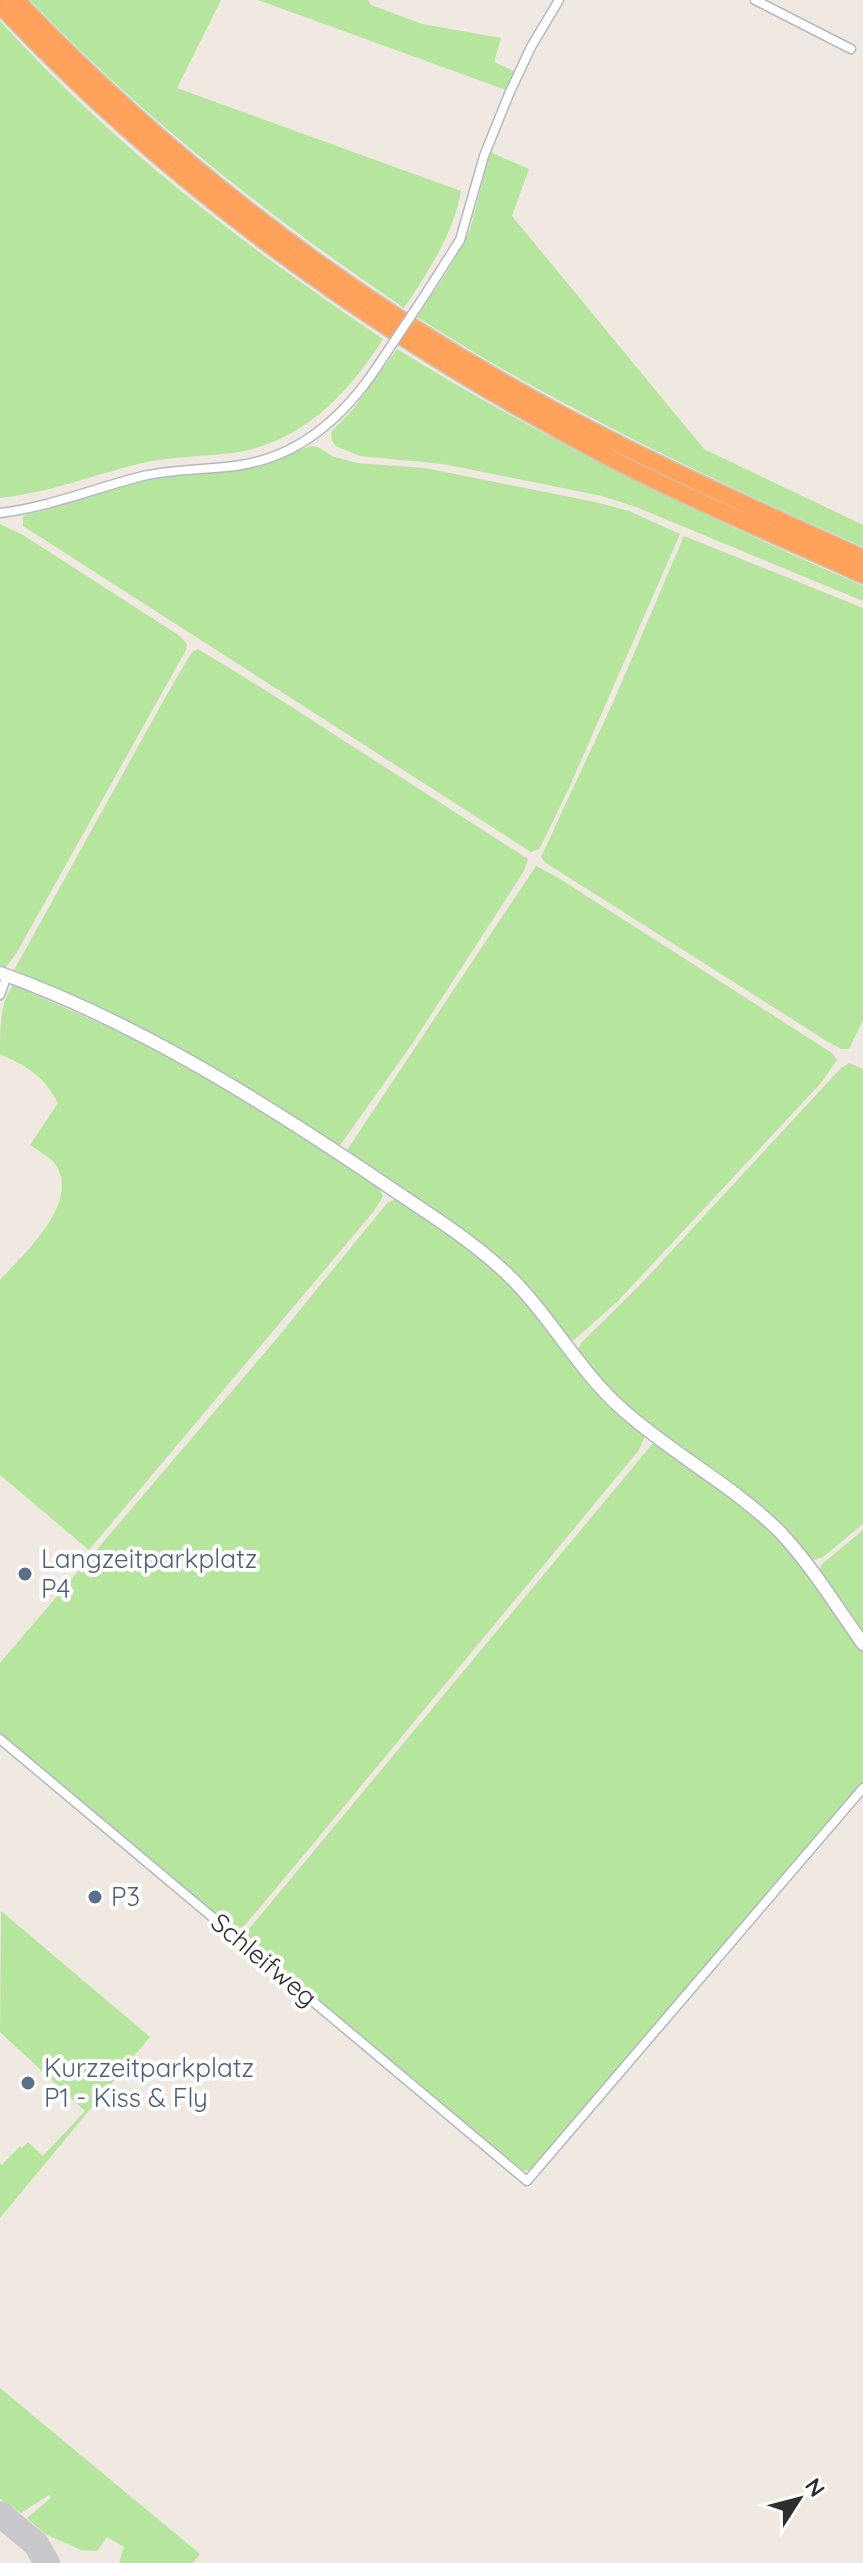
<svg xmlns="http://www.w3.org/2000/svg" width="863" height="2563" font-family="Quicksand,sans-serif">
<rect width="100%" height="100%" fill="#efe9e1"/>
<path fill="#b6e59e" d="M 30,0 L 221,0 L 177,88 L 461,191 C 453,235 428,272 404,308 C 270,217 143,118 30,0 Z
M 258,0 L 368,0 L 371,5 L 422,24 L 501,38 L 494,62 L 514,71 L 506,90 Z
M 0,21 C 112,144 245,247 383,339 C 349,393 304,440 239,452 C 207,457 174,456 142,463 C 92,475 52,492 0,498 Z
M 490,152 L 529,169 L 512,216 L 704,449 L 863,525 L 863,547 C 710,479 559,408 417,317 L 449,269 L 470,230 Z
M 397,349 C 546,441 703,516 863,586 L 863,601 L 636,507 L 602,496 L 443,464 L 360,456 L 336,446 L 332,441 L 331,432 L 354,408 Z
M 312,446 L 318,447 L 332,456 L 357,463 L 425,468 L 595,502 L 629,511 L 680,534 L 569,788 L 542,844 L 539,849 L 531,852 L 23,526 L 23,516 L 28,514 C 68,506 106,490 146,481 C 180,473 215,475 249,469 C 272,465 290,452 312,446 Z
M 0,524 L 23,535 L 180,636 L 187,644 L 186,650 L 17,952 L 6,967 L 0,969 Z
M 684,536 L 863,608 L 863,1020 L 849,1049 L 841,1049 L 825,1040 L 546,863 L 541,857 L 615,698 Z
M 198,649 L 265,690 L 528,859 L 524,871 L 414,1041 L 341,1144 L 337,1145 L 13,972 L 166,696 L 192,652 Z
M 536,866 L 557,877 L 832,1053 L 837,1060 L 820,1084 L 617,1302 L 574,1340 L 565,1336 L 532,1294 L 347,1150 Z
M 13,985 L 149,1045 L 277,1120 L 375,1184 L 380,1189 L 383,1196 L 374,1211 L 89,1550 L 0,1475 L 0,1280 C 24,1254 82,1201 55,1164 C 49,1156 37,1150 30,1145 L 58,1103 C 44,1076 27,1066 0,1054 C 0,1030 0,1002 13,985 Z
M 849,1063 L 863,1069 L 863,1524 L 823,1557 L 814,1560 L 626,1406 L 599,1378 L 577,1350 L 583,1341 L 641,1284 L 841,1068 Z
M 398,1199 C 437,1226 478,1251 510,1285 C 539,1315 560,1351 587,1381 C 605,1402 626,1418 645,1436 L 639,1450 L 298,1862 L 244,1926 L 239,1930 L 234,1930 L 0,1734 L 0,1663 L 273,1343 L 388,1202 Z
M 654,1442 L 749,1511 L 773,1532 L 814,1581 L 863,1652 L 863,1784 L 539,2163 L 532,2169 L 523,2171 L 244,1938 L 244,1935 Z
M 863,1530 L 863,1636 L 819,1572 L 822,1564 Z
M 1,1911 L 150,2037 L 0,2218 L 0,2164 L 2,2165 L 20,2146 L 22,2148 L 28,2142 L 43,2156 L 85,2111 L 0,2032 Z
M 0,2388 L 200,2554 L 193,2563 L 119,2563 L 124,2547 L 107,2537 L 97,2551 L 81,2550 L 45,2534 L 27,2518 L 51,2498 L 49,2495 L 21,2513 L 0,2499 Z"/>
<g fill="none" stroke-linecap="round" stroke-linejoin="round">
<path stroke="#c9c8cc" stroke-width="26" d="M 0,2514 L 36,2544 L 47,2563"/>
<g stroke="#b4b7c1" stroke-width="11">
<path id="street" d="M 755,0 L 851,49
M 425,295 L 460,240 L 484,156 L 509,94 L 531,47 L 559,0
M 0,513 C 50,507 95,488 143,476 C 173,469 204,470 235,466 C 298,458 343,418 377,367
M 0,995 L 7,975
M 0,1739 L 527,2181 L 863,1788"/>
</g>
<g stroke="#b4b7c1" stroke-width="15">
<path id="secondary" d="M 0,973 C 129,1019 254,1096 367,1172 C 413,1204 463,1233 504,1271 C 549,1313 577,1369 622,1409 C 672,1454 733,1485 780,1532 C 812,1566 836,1606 863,1644"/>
</g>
<g stroke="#c9c9c9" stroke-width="19">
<path id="highway" d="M 16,0 C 165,156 337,289 526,395 C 635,456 749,506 863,558
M 0,5 C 175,192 384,339 610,458 C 692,501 779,536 863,575"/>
</g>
<use href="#street" stroke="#fff" stroke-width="8"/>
<use href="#secondary" stroke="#fff" stroke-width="12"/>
<use href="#highway" stroke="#ffa35c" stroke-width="16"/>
<g stroke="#b4b7c1" stroke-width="11" stroke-linecap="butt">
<path id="street-bridge" d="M 377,367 L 425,295"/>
</g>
<use href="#street-bridge" stroke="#fff" stroke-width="8"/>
</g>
<g fill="#5c6f8a" stroke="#fff" stroke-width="3">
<circle cx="25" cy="1574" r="8"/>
<circle cx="95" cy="1897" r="8"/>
<circle cx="28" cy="2083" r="8"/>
</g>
<g text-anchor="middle" stroke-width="8" stroke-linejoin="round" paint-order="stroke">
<g font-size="26" fill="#4e5e75" stroke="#fff" text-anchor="start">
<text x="41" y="1568">Langzeitparkplatz<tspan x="41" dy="30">P4</tspan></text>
<text x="111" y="1906">P3</text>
<text x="44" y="2077">Kurzzeitparkplatz<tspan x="44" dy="30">P1 - Kiss &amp; Fly</tspan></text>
</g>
<g font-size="26" fill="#2e2e2e" stroke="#fff">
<text transform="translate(264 1960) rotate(40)" y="9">Schleifweg</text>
</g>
</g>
<g transform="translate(799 2499) rotate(54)" stroke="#ffffff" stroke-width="6" paint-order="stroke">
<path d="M0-6L14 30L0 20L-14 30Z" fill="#2e2e2e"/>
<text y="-12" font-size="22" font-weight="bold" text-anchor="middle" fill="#2e2e2e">N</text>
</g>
</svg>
